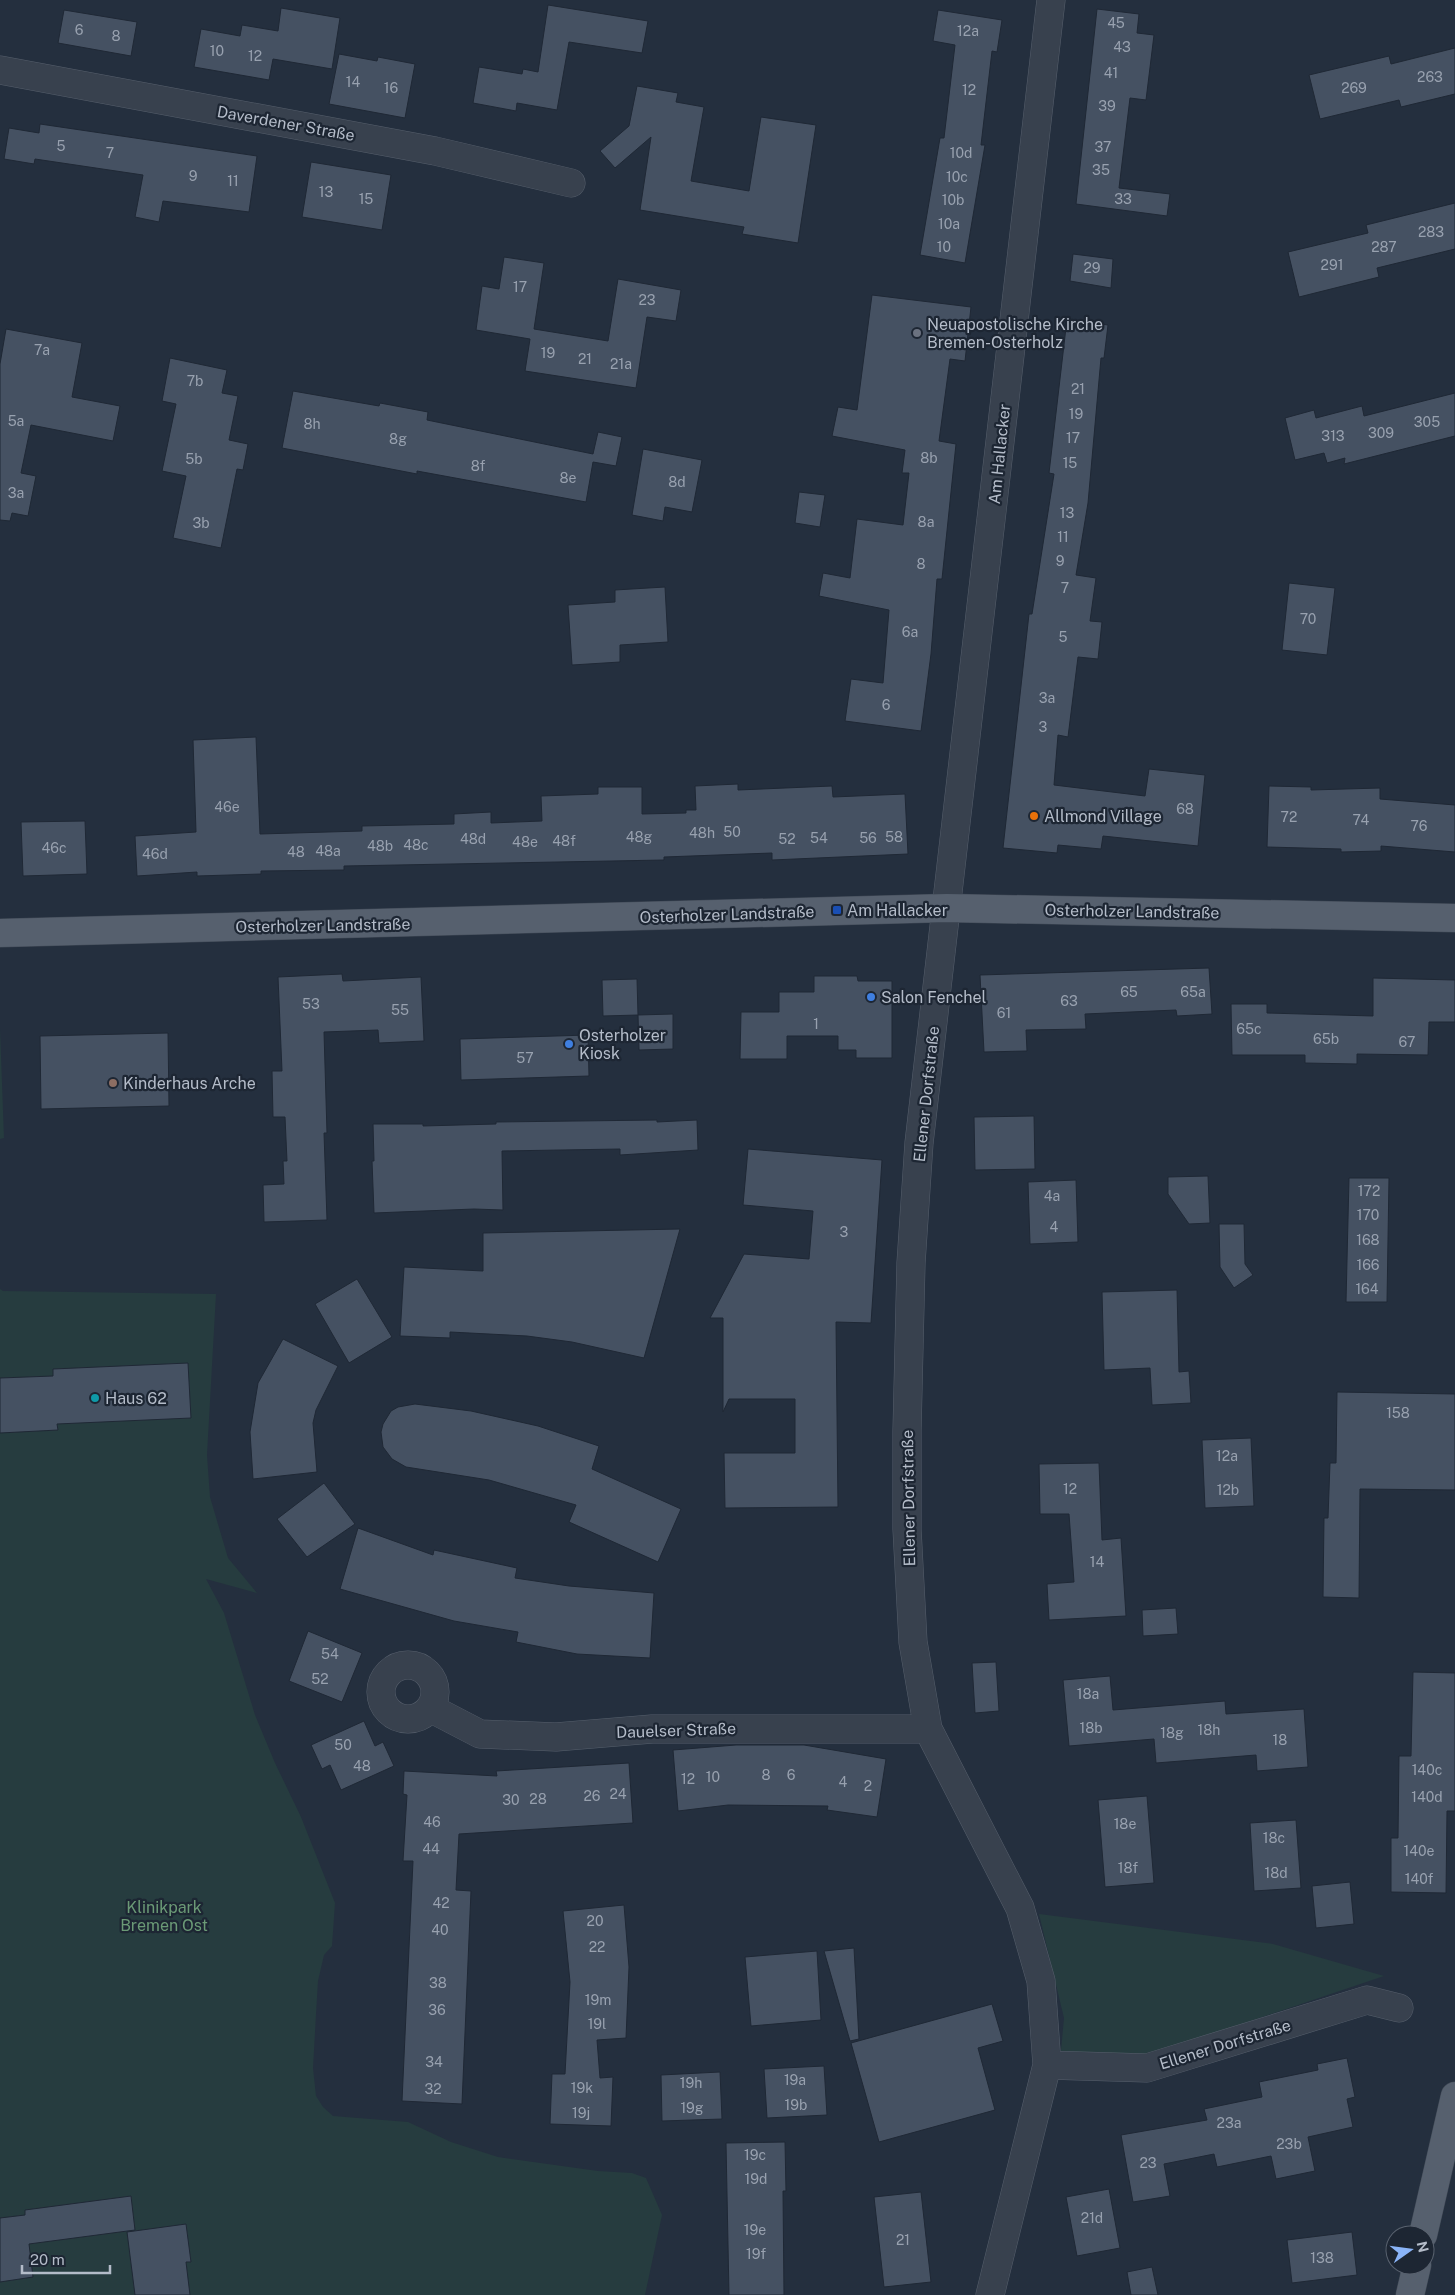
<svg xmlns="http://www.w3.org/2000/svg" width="1455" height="2295" font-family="'Public Sans',sans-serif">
<rect width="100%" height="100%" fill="#242f3e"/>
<path fill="#263c3f" d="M 0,1028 L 4,1138 L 0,1139 Z
M 0,1289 L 3,1291 L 216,1294 L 207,1455 L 210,1497 L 228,1558 L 257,1593 L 206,1579 L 224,1613 L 255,1715 L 275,1763 L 301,1817 L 335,1903 L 332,1946 L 324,1955 L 318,1981 L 316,2014 L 313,2068 L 316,2096 L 323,2107 L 333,2116 L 408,2122 L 451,2142 L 498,2157 L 598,2171 L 632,2173 L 646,2178 L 662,2215 L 645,2295 L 0,2295 Z
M 1039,1914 L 1273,1944 L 1384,1976 L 1135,2060 L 1060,2061 L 1064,2018 Z"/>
<path fill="#455162" stroke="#1f2835" d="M 548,5 L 648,21 L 642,53 L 569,42 L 557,110 L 517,103 L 516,111 L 473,103 L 479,67 L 522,74 L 523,69 L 538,72 Z
M 281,8 L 340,18 L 332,69 L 273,59 L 269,80 L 194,67 L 201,29 L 240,36 L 242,25 L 278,31 Z
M 1097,9 L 1139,14 L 1137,33 L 1154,35 L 1146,100 L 1130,98 L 1119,188 L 1170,194 L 1167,216 L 1076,204 Z
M 64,10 L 137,22 L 131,56 L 58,43 Z
M 938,10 L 1002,20 L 997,52 L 992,51 L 981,145 L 985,145 L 965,263 L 920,255 L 940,138 L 944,138 L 955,45 L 933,41 Z
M 1455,48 L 1455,94 L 1401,107 L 1399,100 L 1320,119 L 1309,75 L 1389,56 L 1391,64 Z
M 339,54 L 377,61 L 378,57 L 415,64 L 405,118 L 329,104 Z
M 637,86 L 678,93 L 676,102 L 704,107 L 691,181 L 749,191 L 761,117 L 816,125 L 798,243 L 742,234 L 744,227 L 640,210 L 651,137 L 615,168 L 600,151 L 629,126 Z
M 40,124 L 257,156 L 249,212 L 163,201 L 159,222 L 135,217 L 143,175 L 35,159 L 34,164 L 4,159 L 9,128 L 39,133 Z
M 311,162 L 391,175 L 382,230 L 302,217 Z
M 1455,203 L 1455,249 L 1377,268 L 1379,277 L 1299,297 L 1288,252 L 1368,233 L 1366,225 Z
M 1073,254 L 1113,259 L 1111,288 L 1070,281 Z
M 504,257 L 544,263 L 534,329 L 608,341 L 618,279 L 681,290 L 676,321 L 647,317 L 636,388 L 525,371 L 530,339 L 476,330 L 482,286 L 499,289 Z
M 872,295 L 971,307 L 965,361 L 950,359 L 939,441 L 956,444 L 942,579 L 937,579 L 931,654 L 921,731 L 845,721 L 851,679 L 883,683 L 889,610 L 819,596 L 823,573 L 850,578 L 857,519 L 903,525 L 909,473 L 902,473 L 905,450 L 832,436 L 838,407 L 857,410 Z
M 1067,319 L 1108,325 L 1104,358 L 1101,358 L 1088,503 L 1076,575 L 1096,578 L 1090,621 L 1102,622 L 1098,659 L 1078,657 L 1068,737 L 1058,735 L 1054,785 L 1145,796 L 1149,769 L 1205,775 L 1198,846 L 1103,836 L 1101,849 L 1058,845 L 1057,853 L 1003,848 L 1029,614 L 1032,614 L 1054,474 L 1049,473 Z
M 6,329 L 82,343 L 72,397 L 120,406 L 113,441 L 31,425 L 21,473 L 36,476 L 28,516 L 12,513 L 10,521 L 0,520 L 0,364 Z
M 170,358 L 227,370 L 222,393 L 238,396 L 229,440 L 248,444 L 243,470 L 237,469 L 221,548 L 173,538 L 186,476 L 162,471 L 176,404 L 162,401 Z
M 293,391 L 379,406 L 380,403 L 428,412 L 427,420 L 593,454 L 598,432 L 622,437 L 616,466 L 593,462 L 586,502 L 417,471 L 417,474 L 282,448 Z
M 1455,393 L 1455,436 L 1344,464 L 1345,458 L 1327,463 L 1324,453 L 1295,460 L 1285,418 L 1314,410 L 1316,418 L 1362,406 L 1364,416 Z
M 643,449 L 702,460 L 692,512 L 665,507 L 663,521 L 632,515 Z
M 799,492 L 825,495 L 820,527 L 795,523 Z
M 1289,583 L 1335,588 L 1327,655 L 1282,650 Z
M 665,587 L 668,642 L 620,645 L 620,662 L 572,665 L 568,605 L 615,602 L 615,590 Z
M 256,737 L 260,834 L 362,831 L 362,826 L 454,824 L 454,814 L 491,812 L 491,823 L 542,821 L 541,796 L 598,794 L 598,787 L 642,787 L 642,814 L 686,813 L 686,810 L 696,810 L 695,786 L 738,784 L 738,790 L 832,786 L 833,797 L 905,794 L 908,854 L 772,860 L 772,853 L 664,857 L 664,860 L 344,866 L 344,870 L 261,871 L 261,874 L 197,876 L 197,872 L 137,876 L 135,836 L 196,832 L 193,740 Z
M 1269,786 L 1311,787 L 1311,790 L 1380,788 L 1380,799 L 1455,805 L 1455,852 L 1381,846 L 1381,851 L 1341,852 L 1341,849 L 1267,847 Z
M 85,821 L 87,874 L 23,876 L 21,822 Z
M 1209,968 L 1212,1014 L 1177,1016 L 1176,1010 L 1085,1014 L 1086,1029 L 1026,1030 L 1027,1051 L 984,1052 L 980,975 Z
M 342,974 L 343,981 L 421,977 L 424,1041 L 379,1043 L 378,1030 L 324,1032 L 327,1133 L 324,1133 L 327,1220 L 264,1222 L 263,1185 L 284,1184 L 283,1161 L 287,1161 L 285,1117 L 273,1117 L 272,1071 L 282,1071 L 278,977 Z
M 814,976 L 857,976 L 858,981 L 892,981 L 892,1058 L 856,1058 L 856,1050 L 838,1050 L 838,1036 L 787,1036 L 787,1059 L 740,1059 L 741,1012 L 779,1012 L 779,992 L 814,992 Z
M 1373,978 L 1455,980 L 1455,1022 L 1429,1022 L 1428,1055 L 1357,1054 L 1357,1064 L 1305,1063 L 1305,1055 L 1232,1055 L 1231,1004 L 1267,1004 L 1267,1013 L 1373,1016 Z
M 637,979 L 638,1015 L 603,1016 L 602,980 Z
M 673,1014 L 673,1049 L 639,1050 L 638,1015 Z
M 168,1033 L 169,1106 L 41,1109 L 40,1036 Z
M 588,1035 L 589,1076 L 461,1080 L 460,1039 Z
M 1034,1116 L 1035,1169 L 975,1170 L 974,1117 Z
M 657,1120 L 657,1122 L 697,1120 L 698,1150 L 620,1155 L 620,1149 L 502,1151 L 503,1210 L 474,1209 L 374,1213 L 372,1161 L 374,1161 L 373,1124 L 423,1124 L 423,1126 L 496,1124 L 496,1122 Z
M 748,1149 L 882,1160 L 871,1323 L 836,1322 L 838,1507 L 725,1508 L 724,1453 L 795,1453 L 795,1399 L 729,1399 L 723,1412 L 723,1318 L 710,1318 L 744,1254 L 809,1259 L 813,1211 L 743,1205 Z
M 1208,1176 L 1210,1223 L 1189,1224 L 1168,1194 L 1168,1177 Z
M 1349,1178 L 1389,1178 L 1387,1302 L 1346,1302 Z
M 1076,1180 L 1078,1242 L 1030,1244 L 1028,1182 Z
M 1219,1224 L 1244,1224 L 1245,1264 L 1253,1275 L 1234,1288 L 1220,1267 Z
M 680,1229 L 644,1358 L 572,1342 L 527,1336 L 450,1332 L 450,1338 L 400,1336 L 404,1267 L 483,1271 L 483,1233 Z
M 357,1279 L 392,1337 L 349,1363 L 315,1304 Z
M 1177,1290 L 1179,1372 L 1189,1371 L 1191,1403 L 1152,1405 L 1150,1368 L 1104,1370 L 1102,1292 Z
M 283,1339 L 338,1366 L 316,1410 L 313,1423 L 317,1472 L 253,1479 L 250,1432 L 258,1383 Z
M 188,1363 L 191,1418 L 57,1424 L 58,1430 L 0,1433 L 0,1378 L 53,1376 L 53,1369 Z
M 1337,1392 L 1455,1394 L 1455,1490 L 1360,1489 L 1359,1598 L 1323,1597 L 1324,1518 L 1328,1518 L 1330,1463 L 1336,1463 Z
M 415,1404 L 471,1411 L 538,1426 L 599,1446 L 592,1469 L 681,1509 L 658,1562 L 569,1522 L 576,1505 L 489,1480 L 406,1467 L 392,1459 L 383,1447 L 381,1432 L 383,1424 L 391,1411 L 398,1407 Z
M 1251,1438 L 1254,1506 L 1205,1508 L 1202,1440 Z
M 1099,1463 L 1102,1540 L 1121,1538 L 1126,1616 L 1049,1620 L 1047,1584 L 1074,1582 L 1069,1514 L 1040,1514 L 1039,1464 Z
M 324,1483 L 355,1524 L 307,1557 L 277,1519 Z
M 358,1528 L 433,1555 L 434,1550 L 517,1568 L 515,1578 L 569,1586 L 654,1593 L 650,1658 L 577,1654 L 516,1642 L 518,1632 L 454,1621 L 340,1589 Z
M 1176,1608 L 1178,1634 L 1143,1636 L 1142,1610 Z
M 308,1631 L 362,1653 L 342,1702 L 289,1681 Z
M 996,1662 L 999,1711 L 975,1713 L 972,1663 Z
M 1413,1672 L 1455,1673 L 1455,1811 L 1447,1811 L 1446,1893 L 1391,1892 L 1391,1838 L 1398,1838 L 1399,1756 L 1411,1756 Z
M 1110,1676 L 1113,1710 L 1225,1701 L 1226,1714 L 1304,1709 L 1308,1767 L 1257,1771 L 1256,1755 L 1156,1763 L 1154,1739 L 1069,1746 L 1063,1680 Z
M 364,1721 L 375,1746 L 383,1742 L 394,1766 L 341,1790 L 330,1765 L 322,1769 L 311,1745 Z
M 736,1745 L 804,1745 L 886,1759 L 877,1817 L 827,1810 L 828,1806 L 728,1805 L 678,1811 L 673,1750 Z
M 629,1763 L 633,1823 L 459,1834 L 456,1890 L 471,1891 L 462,2104 L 402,2101 L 413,1861 L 403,1861 L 407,1795 L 403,1794 L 404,1771 L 497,1776 L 496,1771 Z
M 1147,1796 L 1154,1883 L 1105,1887 L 1098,1800 Z
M 1296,1820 L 1301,1888 L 1254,1891 L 1250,1823 Z
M 1350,1882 L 1354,1924 L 1316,1928 L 1312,1886 Z
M 624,1905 L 629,1967 L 626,2038 L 597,2040 L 600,2078 L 613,2077 L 611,2126 L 550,2124 L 552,2074 L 565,2074 L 570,1982 L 563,1911 Z
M 854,1948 L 859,2039 L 850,2041 L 824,1951 Z
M 817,1951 L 821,2020 L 751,2026 L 745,1957 Z
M 992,2004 L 1003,2041 L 978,2048 L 995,2110 L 879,2142 L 851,2043 Z
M 1347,2058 L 1355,2097 L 1347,2099 L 1353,2127 L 1308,2137 L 1315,2171 L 1276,2179 L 1271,2156 L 1217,2167 L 1214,2154 L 1164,2164 L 1170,2196 L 1133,2202 L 1121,2135 L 1207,2120 L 1204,2109 L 1262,2097 L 1259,2082 L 1318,2070 L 1317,2064 Z
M 824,2066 L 827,2115 L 767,2118 L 764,2069 Z
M 720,2072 L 722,2119 L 662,2121 L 661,2075 Z
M 785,2142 L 786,2191 L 783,2191 L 784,2295 L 729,2295 L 726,2143 Z
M 1109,2189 L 1120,2248 L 1077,2256 L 1066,2197 Z
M 921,2192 L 931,2282 L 884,2287 L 874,2197 Z
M 131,2196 L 135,2230 L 29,2244 L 33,2277 L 0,2282 L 0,2218 L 25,2215 L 25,2210 Z
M 186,2224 L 191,2262 L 186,2262 L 190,2295 L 135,2295 L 127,2232 Z
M 1352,2232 L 1357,2275 L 1292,2283 L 1287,2240 Z
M 1152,2267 L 1158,2295 L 1131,2295 L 1127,2272 Z"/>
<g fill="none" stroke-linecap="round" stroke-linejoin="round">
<g stroke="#565f6c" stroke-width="29">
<path id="minor" d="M 0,70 L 435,151 L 571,183
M381 1692a27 27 0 1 1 54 0a27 27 0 1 1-54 0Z
M 430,1708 L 480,1734 L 556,1737 L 652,1729 L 928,1729
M 1047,2065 L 1147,2068 L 1367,2000 L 1399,2008
M 990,2295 L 1047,2065 L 1041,1981 L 1020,1908 L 928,1729 L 913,1642 L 907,1529 L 907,1431 L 911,1263 L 919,1143 L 1051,0"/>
</g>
<g stroke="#414a57" stroke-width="29">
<path id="major" d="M 0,933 L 947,908 L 1455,918
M 1423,2235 L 1455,2096
M 1410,2295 L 1417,2265"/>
</g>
<use href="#minor" stroke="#38414e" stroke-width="28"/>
<use href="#major" stroke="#56606e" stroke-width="28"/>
</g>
<circle fill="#6b7280" stroke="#1d2633" stroke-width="2" cx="917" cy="333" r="5"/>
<circle fill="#e8710a" stroke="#1d2633" stroke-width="2" cx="1034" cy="816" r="5"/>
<rect fill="#1a4fb4" stroke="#1d2633" stroke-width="2" x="832" y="905" width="10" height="10" rx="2.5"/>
<g fill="#3f7fe0" stroke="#1d2633" stroke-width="2">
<circle cx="871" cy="997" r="5"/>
<circle cx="569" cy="1044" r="5"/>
</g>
<circle fill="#8d6e63" stroke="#1d2633" stroke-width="2" cx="113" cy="1083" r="5"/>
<circle fill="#0f9aa8" stroke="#1d2633" stroke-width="2" cx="95" cy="1398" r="5"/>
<g text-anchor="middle" stroke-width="4.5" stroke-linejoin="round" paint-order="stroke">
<g font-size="14" fill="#98a1af">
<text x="1116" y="28">45</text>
<text x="79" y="35">6</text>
<text x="968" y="36">12a</text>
<text x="116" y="41">8</text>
<text x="1122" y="52">43</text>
<text x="217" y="56">10</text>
<text x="255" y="61">12</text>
<text x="1111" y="78">41</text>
<text x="1430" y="82">263</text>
<text x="353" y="87">14</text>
<text x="391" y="93">16</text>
<text x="1354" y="93">269</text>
<text x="969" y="95">12</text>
<text x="1107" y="111">39</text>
<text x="61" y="151">5</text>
<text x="1103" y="152">37</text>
<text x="110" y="158">7</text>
<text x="961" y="158">10d</text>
<text x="1101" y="175">35</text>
<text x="193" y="181">9</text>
<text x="957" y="182">10c</text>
<text x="233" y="186">11</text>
<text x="326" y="197">13</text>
<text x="366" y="204">15</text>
<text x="1123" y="204">33</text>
<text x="953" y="205">10b</text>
<text x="949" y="229">10a</text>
<text x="1431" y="237">283</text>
<text x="944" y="252">10</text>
<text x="1384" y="252">287</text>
<text x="1332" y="270">291</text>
<text x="1092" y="273">29</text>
<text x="520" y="292">17</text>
<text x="647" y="305">23</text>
<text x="42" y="355">7a</text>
<text x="548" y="358">19</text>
<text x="585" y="364">21</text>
<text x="621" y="369">21a</text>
<text x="195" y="386">7b</text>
<text x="1078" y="394">21</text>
<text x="1076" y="419">19</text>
<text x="16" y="426">5a</text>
<text x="1427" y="427">305</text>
<text x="312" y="429">8h</text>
<text x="1381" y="438">309</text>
<text x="1333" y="441">313</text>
<text x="1073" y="443">17</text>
<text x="398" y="444">8g</text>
<text x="929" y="463">8b</text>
<text x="194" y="464">5b</text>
<text x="1070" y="468">15</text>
<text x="478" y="471">8f</text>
<text x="568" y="483">8e</text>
<text x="677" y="487">8d</text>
<text x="16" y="498">3a</text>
<text x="1067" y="518">13</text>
<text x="926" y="527">8a</text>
<text x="201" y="528">3b</text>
<text x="1063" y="542">11</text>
<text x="1060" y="566">9</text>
<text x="921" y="569">8</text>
<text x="1065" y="593">7</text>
<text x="1308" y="624">70</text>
<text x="910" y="637">6a</text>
<text x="1063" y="642">5</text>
<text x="1047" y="703">3a</text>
<text x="886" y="710">6</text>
<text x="1043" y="732">3</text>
<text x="227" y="812">46e</text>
<text x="1185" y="814">68</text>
<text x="1289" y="822">72</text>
<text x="1361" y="825">74</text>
<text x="1419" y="831">76</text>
<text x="732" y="837">50</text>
<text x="702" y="838">48h</text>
<text x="639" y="842">48g</text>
<text x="894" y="842">58</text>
<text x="819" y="843">54</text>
<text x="868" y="843">56</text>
<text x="473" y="844">48d</text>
<text x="787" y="844">52</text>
<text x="564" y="846">48f</text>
<text x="525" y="847">48e</text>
<text x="416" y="850">48c</text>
<text x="380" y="851">48b</text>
<text x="54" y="853">46c</text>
<text x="328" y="856">48a</text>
<text x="296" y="857">48</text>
<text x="155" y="859">46d</text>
<text x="1129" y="997">65</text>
<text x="1193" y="997">65a</text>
<text x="1069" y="1006">63</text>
<text x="311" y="1009">53</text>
<text x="400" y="1015">55</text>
<text x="1004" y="1018">61</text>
<text x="816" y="1029">1</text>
<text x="1249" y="1034">65c</text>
<text x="1326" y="1044">65b</text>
<text x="1407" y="1047">67</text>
<text x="525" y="1063">57</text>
<text x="1369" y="1196">172</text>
<text x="1052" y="1201">4a</text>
<text x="1368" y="1220">170</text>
<text x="1054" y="1232">4</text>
<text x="844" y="1237">3</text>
<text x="1368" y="1245">168</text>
<text x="1368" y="1270">166</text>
<text x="1367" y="1294">164</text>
<text x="1398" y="1418">158</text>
<text x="1227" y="1461">12a</text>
<text x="1070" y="1494">12</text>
<text x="1228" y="1495">12b</text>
<text x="1097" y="1567">14</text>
<text x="330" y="1659">54</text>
<text x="320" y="1684">52</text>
<text x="1088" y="1699">18a</text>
<text x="1091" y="1733">18b</text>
<text x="1209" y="1735">18h</text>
<text x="1172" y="1738">18g</text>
<text x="1280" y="1745">18</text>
<text x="343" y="1750">50</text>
<text x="362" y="1771">48</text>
<text x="1427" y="1775">140c</text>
<text x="766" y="1780">8</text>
<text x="791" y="1780">6</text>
<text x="713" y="1782">10</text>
<text x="688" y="1784">12</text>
<text x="843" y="1787">4</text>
<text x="868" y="1791">2</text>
<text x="618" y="1799">24</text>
<text x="592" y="1801">26</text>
<text x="1427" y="1802">140d</text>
<text x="538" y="1804">28</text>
<text x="511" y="1805">30</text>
<text x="432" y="1827">46</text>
<text x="1125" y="1829">18e</text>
<text x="1274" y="1843">18c</text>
<text x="431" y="1854">44</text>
<text x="1419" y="1856">140e</text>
<text x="1128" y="1873">18f</text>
<text x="1276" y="1878">18d</text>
<text x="1419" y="1884">140f</text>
<text x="441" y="1908">42</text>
<text x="595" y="1926">20</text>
<text x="440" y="1935">40</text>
<text x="597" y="1952">22</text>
<text x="438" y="1988">38</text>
<text x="598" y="2005">19m</text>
<text x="437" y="2015">36</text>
<text x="597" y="2029">19l</text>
<text x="434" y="2067">34</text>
<text x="795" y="2085">19a</text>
<text x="691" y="2088">19h</text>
<text x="582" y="2093">19k</text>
<text x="433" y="2094">32</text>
<text x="796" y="2110">19b</text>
<text x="692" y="2113">19g</text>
<text x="581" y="2118">19j</text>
<text x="1229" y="2128">23a</text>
<text x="1289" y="2149">23b</text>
<text x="755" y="2160">19c</text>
<text x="1148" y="2168">23</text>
<text x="756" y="2184">19d</text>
<text x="1092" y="2223">21d</text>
<text x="755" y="2235">19e</text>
<text x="903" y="2245">21</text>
<text x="756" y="2259">19f</text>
<text x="1322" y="2263">138</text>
</g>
<g font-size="16" fill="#b4bcc9" stroke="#1d2633">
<text transform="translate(286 123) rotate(10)" y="6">Daverdener Straße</text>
<text transform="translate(999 454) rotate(-84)" y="6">Am Hallacker</text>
<text transform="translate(1132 911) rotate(1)" y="6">Osterholzer Landstraße</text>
<text transform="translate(727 914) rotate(-2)" y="6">Osterholzer Landstraße</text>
<text transform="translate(323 925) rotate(-1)" y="6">Osterholzer Landstraße</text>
<text transform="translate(926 1094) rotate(-84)" y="6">Ellener Dorfstraße</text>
<text transform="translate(908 1498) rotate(-91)" y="6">Ellener Dorfstraße</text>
<text transform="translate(676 1730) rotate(-2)" y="6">Dauelser Straße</text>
<text transform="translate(1225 2044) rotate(-17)" y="6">Ellener Dorfstraße</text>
</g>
<g font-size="16" fill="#b4bcc9" stroke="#1d2633" text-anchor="start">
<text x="927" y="330">Neuapostolische Kirche<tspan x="927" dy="18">Bremen-Osterholz</tspan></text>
<text x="1044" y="822">Allmond Village</text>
<text x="847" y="916">Am Hallacker</text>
<text x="881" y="1003">Salon Fenchel</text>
<text x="579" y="1041">Osterholzer<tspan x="579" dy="18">Kiosk</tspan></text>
<text x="123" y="1089">Kinderhaus Arche</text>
<text x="105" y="1404">Haus 62</text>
</g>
<g font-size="16" fill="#6b9a76" stroke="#1d2633">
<text x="164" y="1913">Klinikpark<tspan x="164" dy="18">Bremen Ost</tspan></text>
</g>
</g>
<g transform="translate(1410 2250) rotate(76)"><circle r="24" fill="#1d2633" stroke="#59626f"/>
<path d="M0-4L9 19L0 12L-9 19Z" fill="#8ab4f8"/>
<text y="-8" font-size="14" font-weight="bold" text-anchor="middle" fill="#b4bcc9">N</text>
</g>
<path d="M22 2265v8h88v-8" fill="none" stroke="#b4bcc9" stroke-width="2.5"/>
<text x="30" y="2265" font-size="15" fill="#b4bcc9" stroke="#1d2633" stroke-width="4" paint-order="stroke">20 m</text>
</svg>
